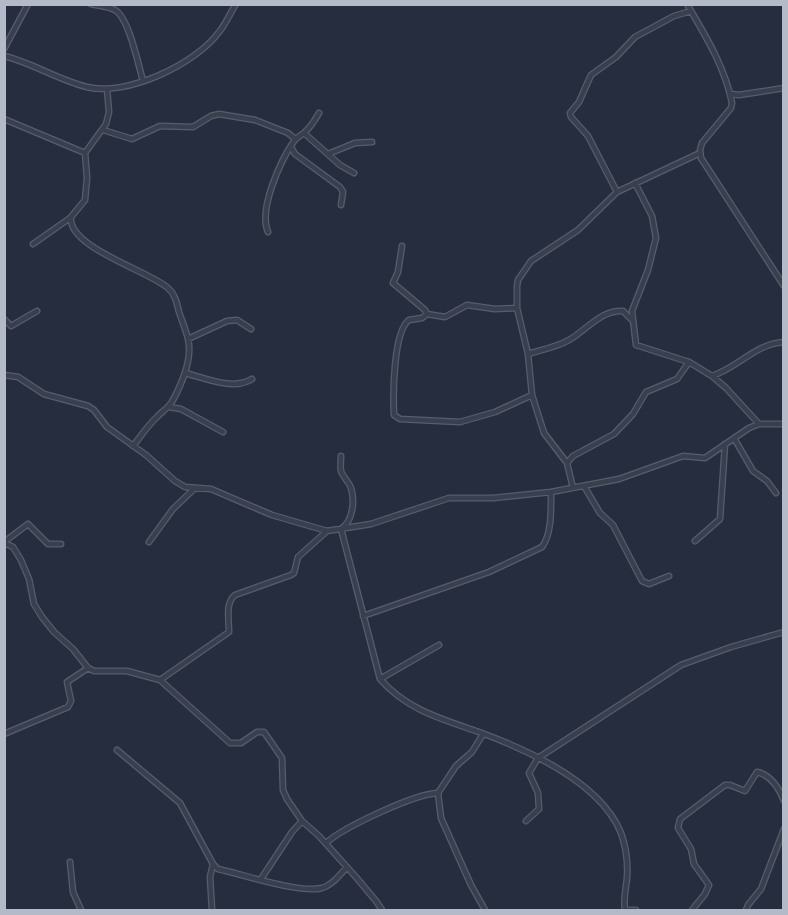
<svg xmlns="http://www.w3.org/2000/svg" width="788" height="915" font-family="'IBM Plex Sans',sans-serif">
<rect width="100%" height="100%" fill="#252d3e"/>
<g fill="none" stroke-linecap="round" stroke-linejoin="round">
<g stroke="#575d6c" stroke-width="7">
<path id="street" d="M 91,4 C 99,6 107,6 115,10 C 129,18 138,64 143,81
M 687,4 C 705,35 725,67 732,103 L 731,108 L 702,143 L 700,150 L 701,158 L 784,286
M 4,49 L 28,4
M 4,56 C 33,63 58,80 87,87 C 126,97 196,64 219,32 C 226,24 230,13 236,4
M 107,89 L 109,112 L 106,124 L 85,153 L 87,178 L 85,200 L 71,217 C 67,247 149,271 168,288 C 175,294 177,303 179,312 C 182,321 186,330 188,339 C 193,359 182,383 173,400 C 169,408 162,411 157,417 C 148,425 141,436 133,446
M 731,94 L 739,95 L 784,88
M 4,119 L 85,153
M 103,130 L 132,139 L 160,126 L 193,127 L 211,116 L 219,114 L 255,120 L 288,133 L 295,139
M 304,133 L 340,165 L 354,173
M 291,147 L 295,154 L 340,187 L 343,192 L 341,205
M 328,154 L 355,143 L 372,142
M 635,183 L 652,216 L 656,238 L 648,270 L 632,311 L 636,345 L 689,362 L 712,376 L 726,388 L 759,424
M 617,192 L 588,136 L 571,117 L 570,113 L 579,102 L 591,75 L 616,57 L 635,37 L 674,16 L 691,11
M 268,232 C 258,209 281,160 294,141 C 297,137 302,135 305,132 C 311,127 315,120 319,113
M 33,244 L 70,218
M 402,246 L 398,272 L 393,283 L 425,310 L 427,314 L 422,318 L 409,320 C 393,332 393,395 394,415 L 400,419 L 460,422 L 495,412 L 532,395
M 427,314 L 445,317 L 467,305 L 495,309 L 517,308
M 4,319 L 11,326 L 37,311
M 188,339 L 227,321 L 237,320 L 251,329
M 528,354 C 541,350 557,347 569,340 C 587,330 600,310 623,311 L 633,321
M 185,373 C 205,378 233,391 252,379
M 4,375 L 18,377 L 44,394 L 88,406 L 94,410 L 107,427 L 146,455 L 175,481 L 185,487 L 211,489 L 272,515 L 327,531 L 371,524 L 449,498 L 493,498 L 551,492 L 619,479 L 683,456 L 705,458 L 749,428 L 759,424 L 784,424
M 712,376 C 739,367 755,344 784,342
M 169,407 L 181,409 L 223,432
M 734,438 L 753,471 L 767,481 L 776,493
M 341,456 C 341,461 340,466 341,471 C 343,477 349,482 351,488 C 355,501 353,521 341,529 L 380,679 C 407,710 442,719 479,732 C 528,750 601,783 621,833 C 626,847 628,864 627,878 C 626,889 623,900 625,910
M 567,463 L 573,456 L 614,434 L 633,414 L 646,392 L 677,379 L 689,362
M 584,486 L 600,513 L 613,525 L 642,581 L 649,584 L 669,576
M 573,488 L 567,463 L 544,433 L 532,395 L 528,354 L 517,308 L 517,286 L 518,280 L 531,261 L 578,230 L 617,192 L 700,153
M 695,541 L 720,519 L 725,444
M 4,542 L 28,524 L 48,544 L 61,544
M 149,542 L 173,509 L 195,488
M 4,543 L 13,547 L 21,560 L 29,579 L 34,604 L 42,617 L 54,632 L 73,649 L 88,668 L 94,671 L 127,671 L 160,680 L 230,743 L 241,743 L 257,732 L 264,732 L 282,758 L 283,790 L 287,799 L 302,821 L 319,836 L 355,876 L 376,901 L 382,910
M 363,616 L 489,572 L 542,547 C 552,534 551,509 551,492
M 380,679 L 439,645
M 160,680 L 229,632 C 229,619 225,603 235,595 L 291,575 L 294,573 L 298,557 L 327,531
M 4,734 L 68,707 L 71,701 L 67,682 L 88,668
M 117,750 L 180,803 L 213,864 L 218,869 C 242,874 300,894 322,888 C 332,885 340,875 347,867
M 438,793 L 441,818 L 471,885 L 485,910
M 526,821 L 539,809 L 538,793 L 529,773 L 538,758 L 681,665 L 731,647 L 784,632
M 326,843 C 344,827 414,794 438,793 L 456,766 L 472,752 L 483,734
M 70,862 L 73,892 L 81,910
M 261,879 L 292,832 L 302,821
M 212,910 L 210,877 L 213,864
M 625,910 L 636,910
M 692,910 L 705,894 L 709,885 L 694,864 L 691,849 L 678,828 L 680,819 L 725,785 L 730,785 L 745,791 L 757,772 C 771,775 779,788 784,801
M 746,910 L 748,905 L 761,889 L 784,829"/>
</g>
<use href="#street" stroke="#393f4e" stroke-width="4.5"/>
</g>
<rect width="788" height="915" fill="none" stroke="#b5bac9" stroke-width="12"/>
</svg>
